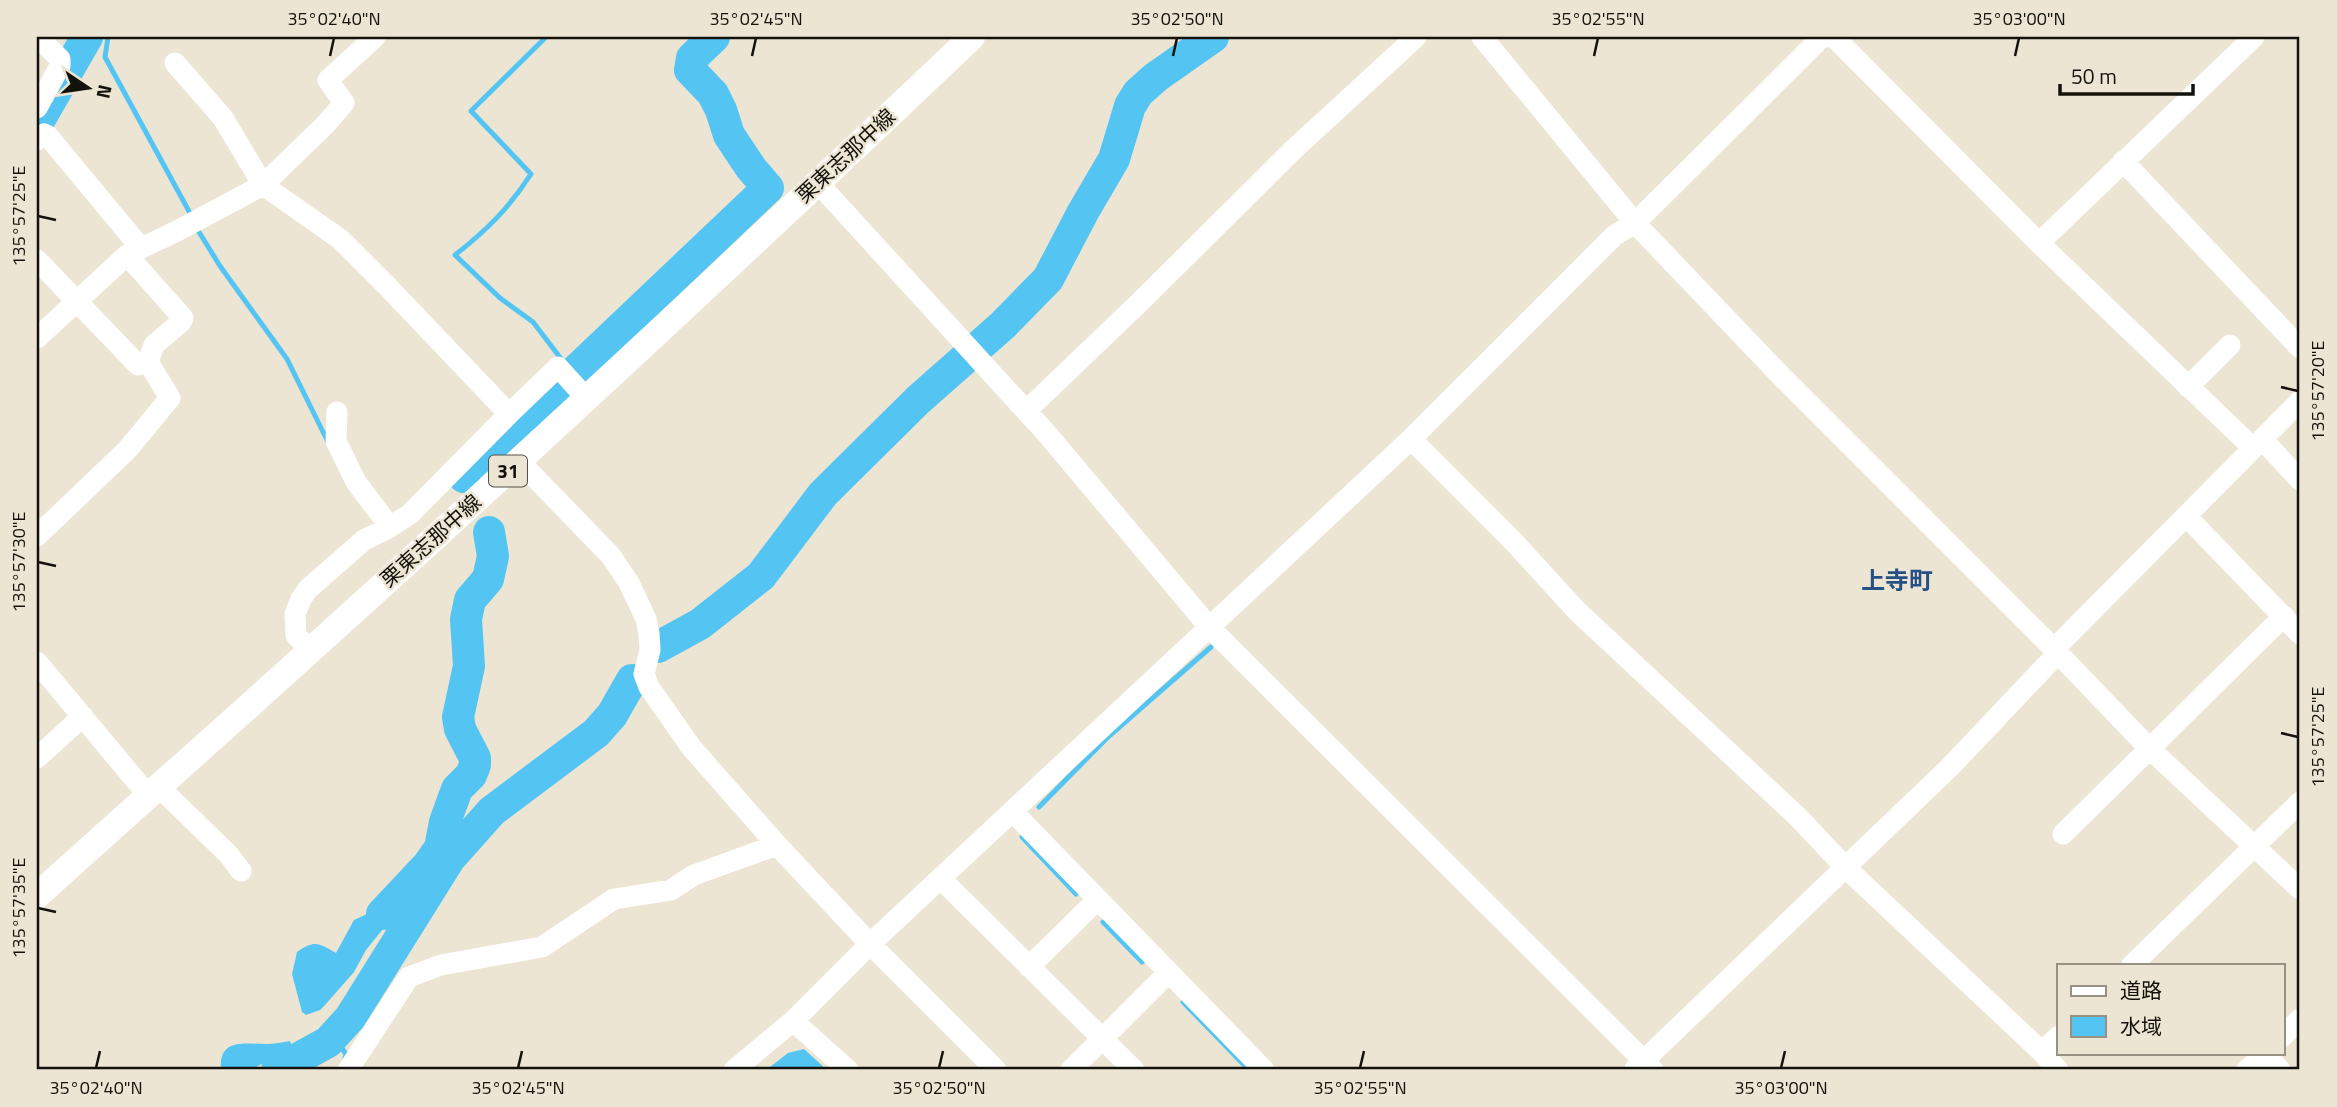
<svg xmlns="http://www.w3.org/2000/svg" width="2337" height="1107" font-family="'Titillium Web','Noto Sans JP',sans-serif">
<rect width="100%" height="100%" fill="#ece5d3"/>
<path fill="#54c5f2" d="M 378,909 L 387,924 L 366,950 L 354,972 L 325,1005 L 320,1010 L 306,1015 L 302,1012 L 292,974 L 297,952 C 316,939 319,944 336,953 L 354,920 Z
M 290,1041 L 292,1047 L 251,1070 L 221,1070 C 218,1037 246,1044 267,1044 C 275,1044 282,1042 290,1041 Z
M 804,1049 L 827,1070 L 766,1070 L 788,1053 Z"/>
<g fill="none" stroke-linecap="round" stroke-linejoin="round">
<path stroke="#54c5f2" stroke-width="5" d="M 108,37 L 105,57 L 191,215
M 546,37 L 471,111 L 531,174 C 509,208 487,230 455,255 L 500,298 L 533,322 L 562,360
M 199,232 L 220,266 L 287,359 L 328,442
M 1039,807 L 1108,737 L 1211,647
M 1022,837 L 1076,894
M 1103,922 L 1142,962
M 1183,1002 L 1249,1070
M 334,1037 L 346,1054 L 345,1058"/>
<path stroke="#54c5f2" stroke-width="32" d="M 37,124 L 87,37
M 570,376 L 768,188 L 751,168 L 729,135 L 721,110 L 713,94 L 690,70 L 692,58 L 714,37
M 464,477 L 462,473 L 557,388
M 658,647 L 700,624 L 761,576 L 823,494 L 918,400 L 1003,325 L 1048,279 L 1083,212 L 1114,159 L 1130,106 L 1138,93 L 1156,77 L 1213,37
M 382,914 L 428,865 L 440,848 L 445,822 L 457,789 L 471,775 L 475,765 L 475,758 L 460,729 L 458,717 L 469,666 L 466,619 L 470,600 L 488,579 L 493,556 L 489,532
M 277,1070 L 328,1042 L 350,1018 L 450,858 L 492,811 L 596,733 L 612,715 L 632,680"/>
<path stroke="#fff" stroke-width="21" d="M 1482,37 L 1635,223 L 1783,378 L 2054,649 L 2149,748 L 2300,889
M 1834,37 L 2039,243 L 2253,448
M 175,63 L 223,118 L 263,185 L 340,239 L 388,287 L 509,414 L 558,367 L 587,399
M 37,108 L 60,66 L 60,59 L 38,37
M 37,140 L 44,134 L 48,136 L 140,247
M 2123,161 L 2300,348
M 818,183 L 1048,435 L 1210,628 L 1653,1070
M 2039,243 L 2254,37
M 37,260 L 138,365
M 37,338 L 127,255 L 177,231 L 263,185 L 326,124 L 344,103 L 328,80 L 375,37
M 2188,387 L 2230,345
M 1026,411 L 1139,303 L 1293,150 L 1416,37
M 337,412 L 336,441 L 356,482 L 390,527
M 1411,439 L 1514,542 L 1577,611 L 1799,818 L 1846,868 L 2042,1052 L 2058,1070
M 2262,439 L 2300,480
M 519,461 L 611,556 L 629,583 L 646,619 L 649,633 L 650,650 L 644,674 L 649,687 L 691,747 L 777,845 L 870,944 L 996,1070
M 2187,517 L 2300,634
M 37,536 L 128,449 L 170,398 L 148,362 L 154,345 L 181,322 L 183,318 L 127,255
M 2054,649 L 2300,401
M 310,651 L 296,635 L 295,614 L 301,599 L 308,589 L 364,540 L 390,527 L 410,514 L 509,414
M 37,662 L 147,794
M 37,758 L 83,716
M 158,786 L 229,855 L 241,871
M 1013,812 L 1264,1070
M 2063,834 L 2284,616
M 941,879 L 1134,1070
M 2132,965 L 2300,802
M 1029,967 L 1097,900
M 793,1021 L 848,1070
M 2283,1036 L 2300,1019
M 2042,1052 L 2059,1036
M 2264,1053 L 2280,1070
M 1635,1069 L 1950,767 L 2058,653
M 348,1070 L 409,977 L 441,965 L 542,947 L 614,899 L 671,890 L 694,875 L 777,845
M 734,1070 L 793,1021 L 870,944 L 1411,439 L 1615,235 L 1635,223 L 1820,39 L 1826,37
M 1071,1070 L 1168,973
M 2247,1070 L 2265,1053"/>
<path stroke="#fff" stroke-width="26" d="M 37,896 C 128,813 221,732 312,649 C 535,448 755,243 972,37"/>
</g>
<path fill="none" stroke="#14120c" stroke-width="2.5" d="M 330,56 L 334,38M 752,56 L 756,38M 1173,56 L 1177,38M 1594,56 L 1598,38M 2015,56 L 2019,38M 38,216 L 56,220M 2281,387 L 2298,391M 38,562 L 56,566M 2281,733 L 2298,737M 38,908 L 56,912M 96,1068 L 100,1051M 518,1068 L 522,1051M 939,1068 L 943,1051M 1360,1068 L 1364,1051M 1781,1068 L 1785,1051"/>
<g text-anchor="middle" stroke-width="5" stroke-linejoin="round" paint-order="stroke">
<rect fill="#ece5d3" stroke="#555148" stroke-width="2" x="489" y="455.5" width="38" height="31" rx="5"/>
<g font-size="19" font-weight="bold" fill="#14120c">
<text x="508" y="478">31</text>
</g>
<g font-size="21" fill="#14120c" stroke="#ece5d3">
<text transform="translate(846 156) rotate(-43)" y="7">栗東志那中線</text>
<text transform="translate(431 541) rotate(-42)" y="7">栗東志那中線</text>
</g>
<g font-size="24" font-weight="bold" fill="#265186" stroke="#ece5d3">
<text x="1897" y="589">上寺町</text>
</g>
</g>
<rect width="2337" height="1107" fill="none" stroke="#ece5d3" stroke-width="77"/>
<rect x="2057" y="964" width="228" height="91" fill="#ece5d3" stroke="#969183" stroke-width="2"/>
<rect x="2071" y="986" width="35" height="10" fill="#ffffff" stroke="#969183" stroke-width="2"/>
<text x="2120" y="998" font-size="21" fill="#14120c">道路</text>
<rect x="2071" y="1016" width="35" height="21" fill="#54c5f2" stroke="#969183" stroke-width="2"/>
<text x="2120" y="1034" font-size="21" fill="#14120c">水域</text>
<g transform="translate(88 88) rotate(103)" stroke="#ece5d3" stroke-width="5" paint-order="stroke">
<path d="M0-5L12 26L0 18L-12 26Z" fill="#14120c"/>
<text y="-10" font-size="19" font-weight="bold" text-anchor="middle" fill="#14120c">N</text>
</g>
<path d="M2060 84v10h133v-10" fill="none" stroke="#14120c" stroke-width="3.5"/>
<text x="2071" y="84" font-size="21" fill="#14120c" stroke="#ece5d3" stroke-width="5" paint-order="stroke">50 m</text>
<rect x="38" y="38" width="2260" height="1030" fill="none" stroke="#14120c" stroke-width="2.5"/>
<g font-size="18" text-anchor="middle" fill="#14120c">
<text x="334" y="25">35°02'40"N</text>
<text x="756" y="25">35°02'45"N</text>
<text x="1177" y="25">35°02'50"N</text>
<text x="1598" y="25">35°02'55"N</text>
<text x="2019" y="25">35°03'00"N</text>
<text transform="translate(19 216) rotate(-90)" y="6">135°57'25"E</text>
<text transform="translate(2318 391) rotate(-90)" y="6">135°57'20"E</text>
<text transform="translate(19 562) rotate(-90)" y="6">135°57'30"E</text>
<text transform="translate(2318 737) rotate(-90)" y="6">135°57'25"E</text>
<text transform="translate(19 908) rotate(-90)" y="6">135°57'35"E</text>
<text x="96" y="1094">35°02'40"N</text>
<text x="518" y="1094">35°02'45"N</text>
<text x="939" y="1094">35°02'50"N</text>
<text x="1360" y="1094">35°02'55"N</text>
<text x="1781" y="1094">35°03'00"N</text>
</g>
</svg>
